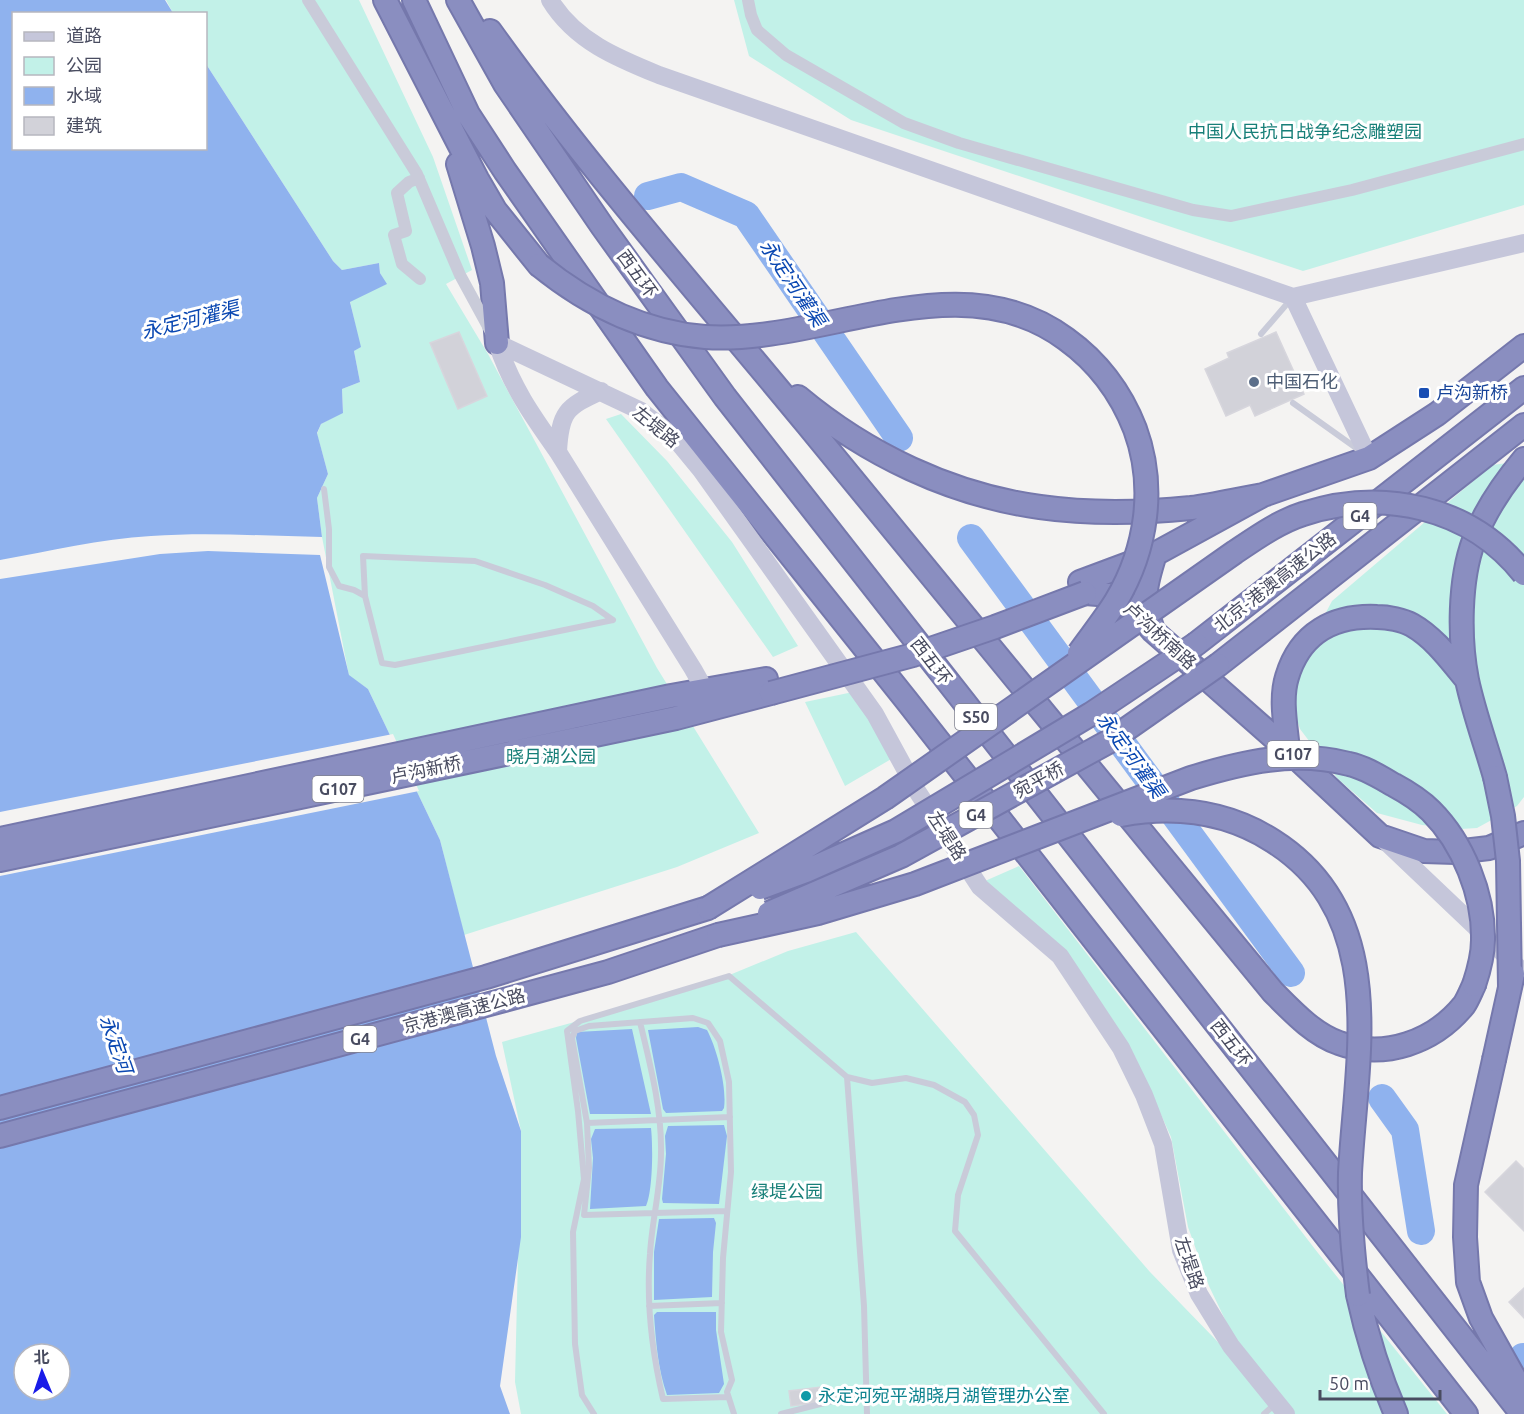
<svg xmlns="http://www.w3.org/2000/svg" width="1524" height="1414" font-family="Ubuntu,'Noto Sans SC',sans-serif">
<rect width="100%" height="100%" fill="#f4f3f2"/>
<path fill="#c2f1e8" d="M 166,0 L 359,0 L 433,157 L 472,270 L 446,284 L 488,354 L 657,668 L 759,833 L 677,867 L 464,935 L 440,840 L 368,689 L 349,676 L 322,537 L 317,498 L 328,474 L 317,434 L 321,424 L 343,412 L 342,389 L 360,382 L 354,351 L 360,347 L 350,301 L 386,284 L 380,273 L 379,263 L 342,270 L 333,261 L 206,64 L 206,14 L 173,13 Z
M 734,0 L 1524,0 L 1524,205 L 1303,271 L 851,120 L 749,56 Z
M 621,414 L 667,461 L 732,542 L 798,646 L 773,657 L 606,419 Z
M 1524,461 L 1524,797 L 1517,806 L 1477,828 L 1461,829 L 1422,825 L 1377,813 L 1338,779 L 1300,729 L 1291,702 L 1296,669 L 1332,601 L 1492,465 Z
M 853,692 L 893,758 L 845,786 L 805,702 Z
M 1019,866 L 1318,1253 L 1447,1414 L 1293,1414 L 1231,1332 L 1209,1286 L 1188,1227 L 1171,1137 L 1135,1057 L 985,881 Z
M 856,932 L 1150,1272 L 1277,1403 L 1284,1414 L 521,1414 L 515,1382 L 521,1131 L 502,1042 L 698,988 L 788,951 Z"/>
<path fill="#8fb2ee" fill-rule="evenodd" d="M 0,0 L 165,0 L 173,13 L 14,14 L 14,148 L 206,148 L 206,64 L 333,261 L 342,270 L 379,263 L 380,273 L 387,284 L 350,302 L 361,347 L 354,351 L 360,382 L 342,389 L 343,413 L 321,424 L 317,433 L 328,474 L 317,498 L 322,537 C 265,536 207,532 151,536 C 100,539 50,551 0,560 Z
M 208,551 L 320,555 L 349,675 L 368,689 L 440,840 L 496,1056 L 521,1131 L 521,1237 L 500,1386 L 510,1414 L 0,1414 L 0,579 L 160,554 ZM 24,1354 L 60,1354 L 60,1390 L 24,1390 Z
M 698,1027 L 707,1030 C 717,1049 727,1087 724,1108 L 722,1111 L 666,1113 L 663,1109 L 648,1030 Z
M 632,1029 L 651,1114 L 590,1114 L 576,1038 L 577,1032 Z
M 724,1125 L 727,1136 L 719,1204 L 663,1203 L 662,1199 L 666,1154 L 665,1136 L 668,1126 Z
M 651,1128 C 653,1145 653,1191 646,1206 L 590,1209 L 593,1158 L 591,1139 L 595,1129 Z
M 714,1218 L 716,1223 L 713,1252 L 712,1297 L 654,1300 L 654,1252 L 659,1219 Z
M 657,1312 L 716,1312 L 716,1330 L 724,1384 L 719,1393 L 667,1395 C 658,1369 656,1343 654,1315 Z"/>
<path fill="#f4f3f2" d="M 393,734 L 419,791 L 0,876 L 0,812 Z"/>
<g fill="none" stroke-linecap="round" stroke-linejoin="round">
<path stroke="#8fb2ee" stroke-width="28" d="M 648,196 L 681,187 L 746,215 L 899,438
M 971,538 L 1291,973
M 1382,1098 L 1405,1130 L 1421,1231
M 1523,1357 L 1524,1358"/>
</g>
<path fill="#d2d2d9" stroke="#d7d6dd" stroke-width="1.5" d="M 459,332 L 487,396 L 458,409 L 430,343 Z
M 1276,332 L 1304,394 L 1255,416 L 1250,405 L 1226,416 L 1205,369 L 1229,358 L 1227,353 Z
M 1516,1161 L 1524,1169 L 1524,1231 L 1485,1192 Z
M 1524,1288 L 1524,1318 L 1509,1302 Z
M 821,1387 L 823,1402 L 791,1406 L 789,1391 Z"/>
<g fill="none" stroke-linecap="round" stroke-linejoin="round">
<g stroke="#7578ac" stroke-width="26">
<path id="highway" d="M 385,0 L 477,179 L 495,210 L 539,265
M 414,0 L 468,114 L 505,171 L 657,388 L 907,701 L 1466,1414
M 458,0 L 505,84 L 602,226 L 725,397 L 1522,1414
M 490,31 C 588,168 700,294 807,424 C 963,612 1117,803 1273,992 C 1292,1011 1313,1034 1339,1043 C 1384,1060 1434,1042 1464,1005 C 1468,999 1471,991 1474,985
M 458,164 L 483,246 L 492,283 L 497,343
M 798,397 C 866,454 951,495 1040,507 C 1089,514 1141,513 1191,508 C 1215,505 1239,499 1263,495
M 1080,582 L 1155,554 L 1263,495 L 1369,458 L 1437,414 L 1524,346
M 1085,593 L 1111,595 L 1131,605 L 1153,631 L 1288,750 L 1380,836 L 1424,851 L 1455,852 L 1489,848 L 1524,833
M 1152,627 C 1141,598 1146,583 1155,554
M 1196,644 L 1524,388
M 1218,665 L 1524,425
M 1288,750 C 1286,727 1280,699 1287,677 C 1300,633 1334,615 1377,617 C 1388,617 1403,620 1412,625 C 1435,638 1451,661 1467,680
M 1495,777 C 1486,745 1474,713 1467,680 C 1459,639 1459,580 1474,540 C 1485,510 1504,483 1524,459
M 0,839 L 671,696 L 766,679
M 0,860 L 676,718 L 771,693
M 1494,1060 L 1466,1185 L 1465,1237 L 1468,1282 L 1481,1318 L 1524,1395
M 0,1108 L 486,977 L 708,908
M 0,1136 L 608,972 L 718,935
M 1358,1295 C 1367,1336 1379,1375 1396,1414"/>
</g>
<path stroke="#c9cbd9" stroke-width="6" d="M 1261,334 L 1292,298
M 1293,403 L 1359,450
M 324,489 L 329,529 L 329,567 L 339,586 L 354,590 L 365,596 L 382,663 L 395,665 L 613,620
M 365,596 L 363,556 L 475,561 L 545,585 L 593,606 L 613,620
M 640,1022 C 650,1064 662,1109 661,1153 C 661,1187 652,1220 650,1254 C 646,1303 652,1352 663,1399 L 728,1397
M 847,1077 L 872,1083 L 906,1078 L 934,1085 L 965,1102 L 974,1115 L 978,1135 L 958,1195 L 955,1231 L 1104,1414
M 587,1123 L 730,1117
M 726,1211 L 584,1215 L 589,1168 L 587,1123 L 572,1038 L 575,1031 L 589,1026 L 693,1018 L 708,1023 L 720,1041 L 729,1082 L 731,1172 L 723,1258 L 721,1332 L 732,1380 L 727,1392 L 734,1414
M 649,1306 L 722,1303
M 594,1414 L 582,1395 L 575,1344 L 573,1232 L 584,1179 L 578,1111 L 567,1031 L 580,1021 L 729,976 L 847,1077 L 864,1306 L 867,1414
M 781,1414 L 848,1397 L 866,1386
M 1264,1414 L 1274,1405"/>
<path stroke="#c9cbd9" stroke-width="12" d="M 308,0 L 417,174 L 460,275 L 491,332
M 748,0 L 751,15 L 757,30 L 786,55 L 904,123 L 959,143 L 1193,210 L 1231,216 L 1352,190 L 1524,144
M 419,178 L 409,182 L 397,193 L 406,231 L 394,235 L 402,264 L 420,279"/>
<path stroke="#c5c6da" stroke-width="18" d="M 550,0 C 575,41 617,58 659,75 L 1293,297 L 1524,243
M 1293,297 L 1369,458
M 497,343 L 641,411 L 673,436 L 701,470 L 875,714 L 917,791 L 980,887 L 1060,956 L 1121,1048 L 1144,1095 L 1163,1144 L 1181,1250 L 1199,1294 L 1231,1346 L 1286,1414
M 497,343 C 512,387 531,414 558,452 C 560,412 566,407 601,391
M 558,452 L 693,669 L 711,701
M 1383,839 L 1524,973"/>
<use href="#highway" stroke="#8a8ec0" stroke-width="22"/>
<g stroke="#7578ac" stroke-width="26" stroke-linecap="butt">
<path id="highway-bridge" d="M 539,265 C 587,304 642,332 705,337 C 824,345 958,259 1066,339 C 1098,362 1121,393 1135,429 C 1156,486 1147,549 1116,601 C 1105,619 1091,636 1079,653
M 771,693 L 913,655 L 995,627 L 1085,593
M 1495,777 L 1503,816 L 1508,861 L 1510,987
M 1121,815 C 1175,805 1226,811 1273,841 C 1391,916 1356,1057 1350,1173 C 1349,1214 1353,1255 1358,1295
M 760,888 L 806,871 L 896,831 L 1091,714 L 1196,644
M 708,908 L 885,798 L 1235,552 C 1256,538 1278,522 1303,514 C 1383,488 1470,506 1524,574
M 769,913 L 901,856 L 1108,742 L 1218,665
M 718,935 L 818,913 L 915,884 L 1191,778 C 1243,762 1294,750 1349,764 C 1364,767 1380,777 1394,785 C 1407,792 1421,801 1431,811 C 1463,843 1484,895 1483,940 C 1483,955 1479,970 1474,985
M 1494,1060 L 1513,974"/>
</g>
<use href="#highway-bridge" stroke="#8a8ec0" stroke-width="22"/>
</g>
<circle fill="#5c6f8a" stroke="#fff" stroke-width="2" cx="1254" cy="382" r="6"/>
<rect fill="#1a4fb4" stroke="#fff" stroke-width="2" x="1418" y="387" width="12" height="12" rx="3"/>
<circle fill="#0f9aa8" stroke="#fff" stroke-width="2" cx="806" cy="1396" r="6"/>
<g text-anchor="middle" stroke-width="6" stroke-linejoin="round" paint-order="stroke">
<g fill="#fff" stroke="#808290" stroke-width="1.5">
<rect x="1343.5" y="503" width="33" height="26" rx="4.5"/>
<rect x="955" y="704" width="42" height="26" rx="4.5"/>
<rect x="1267.5" y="741" width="51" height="26" rx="4.5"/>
<rect x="312.5" y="776" width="51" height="26" rx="4.5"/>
<rect x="959.5" y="802" width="33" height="26" rx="4.5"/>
<rect x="343.5" y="1026" width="33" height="26" rx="4.5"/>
</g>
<g font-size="16" font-weight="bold" fill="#494c60">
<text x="1360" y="522">G4</text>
<text x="976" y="723">S50</text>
<text x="1293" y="760">G107</text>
<text x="338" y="795">G107</text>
<text x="976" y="821">G4</text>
<text x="360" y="1045">G4</text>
</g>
<g font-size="18" fill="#177f78" stroke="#fff">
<text x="1305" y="138">中国人民抗日战争纪念雕塑园</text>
<text x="551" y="763">晓月湖公园</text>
<text x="787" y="1198">绿堤公园</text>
</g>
<g font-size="18" fill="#494c60" stroke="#fff">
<text transform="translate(637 274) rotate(54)" y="6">西五环</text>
<text transform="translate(656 427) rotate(39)" y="6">左堤路</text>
<text transform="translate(1275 582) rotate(-38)" y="6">北京-港澳高速公路</text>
<text transform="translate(1160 636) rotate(42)" y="6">卢沟桥南路</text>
<text transform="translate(931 661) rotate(52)" y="6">西五环</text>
<text transform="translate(426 770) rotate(-12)" y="6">卢沟新桥</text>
<text transform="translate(1039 780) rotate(-29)" y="6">宛平桥</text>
<text transform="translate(947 836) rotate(57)" y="6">左堤路</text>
<text transform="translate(464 1011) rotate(-15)" y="6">京港澳高速公路</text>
<text transform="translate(1231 1043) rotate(52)" y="6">西五环</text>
<text transform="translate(1189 1263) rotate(71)" y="6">左堤路</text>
</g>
<g font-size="18" fill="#4e5e75" stroke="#fff" text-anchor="start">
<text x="1266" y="388">中国石化</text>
</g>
<g font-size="18" fill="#164399" stroke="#fff" text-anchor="start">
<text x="1436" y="399">卢沟新桥</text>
</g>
<g font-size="18" fill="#0d838f" stroke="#fff" text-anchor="start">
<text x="818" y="1402">永定河宛平湖晓月湖管理办公室</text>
</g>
<g font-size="20" font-style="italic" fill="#0b48b2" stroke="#fff">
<text transform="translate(793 283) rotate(56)" y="7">永定河灌渠</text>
<text transform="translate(190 320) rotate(-14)" y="7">永定河灌渠</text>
<text transform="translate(1131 755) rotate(54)" y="7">永定河灌渠</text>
<text transform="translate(116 1044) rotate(71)" y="7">永定河</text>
</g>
</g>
<rect x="12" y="12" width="195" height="138" fill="#ffffff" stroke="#b6b7bf" stroke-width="1.5"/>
<rect x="24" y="32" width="30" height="9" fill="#c5c6da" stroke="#b6b7bf" stroke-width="1.5"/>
<text x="66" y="42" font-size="18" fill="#494c60">道路</text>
<rect x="24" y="57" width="30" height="18" fill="#c2f1e8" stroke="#b6b7bf" stroke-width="1.5"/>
<text x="66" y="72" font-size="18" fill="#494c60">公园</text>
<rect x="24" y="87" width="30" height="18" fill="#8fb2ee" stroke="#b6b7bf" stroke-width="1.5"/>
<text x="66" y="102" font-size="18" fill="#494c60">水域</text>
<rect x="24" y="117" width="30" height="18" fill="#d2d2d9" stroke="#b6b7bf" stroke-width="1.5"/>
<text x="66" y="132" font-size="18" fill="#494c60">建筑</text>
<g transform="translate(42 1372) rotate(358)"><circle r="28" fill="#ffffff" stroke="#b6b7bf" stroke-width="1.5"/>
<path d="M0-4.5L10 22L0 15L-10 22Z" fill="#191be8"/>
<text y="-9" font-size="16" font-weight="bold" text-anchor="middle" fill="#494c60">北</text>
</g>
<path d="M1320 1390v9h120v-9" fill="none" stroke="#494c60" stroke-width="3"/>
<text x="1329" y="1390" font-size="18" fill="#494c60" stroke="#ffffff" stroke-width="4.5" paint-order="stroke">50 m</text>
</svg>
